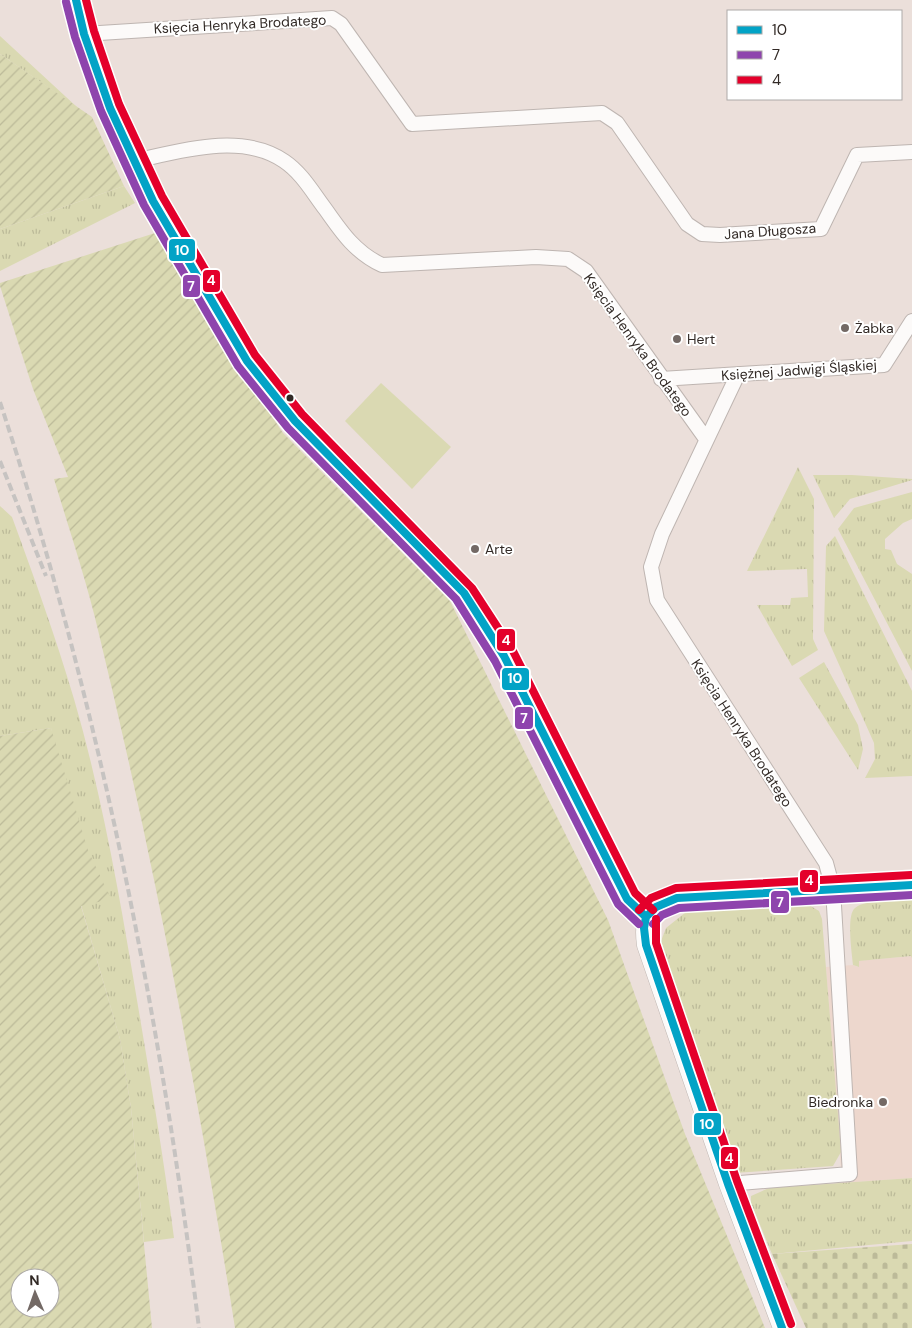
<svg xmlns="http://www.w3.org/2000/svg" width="912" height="1328" font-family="'DM Sans',sans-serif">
<defs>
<pattern id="grass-tufts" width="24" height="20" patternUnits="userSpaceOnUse" patternTransform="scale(1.25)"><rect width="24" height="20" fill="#dad9b2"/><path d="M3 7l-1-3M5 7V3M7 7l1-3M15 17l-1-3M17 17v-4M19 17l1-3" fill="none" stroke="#bcba99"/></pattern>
<pattern id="cemetery-stones" width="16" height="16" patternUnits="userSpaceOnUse" patternTransform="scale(1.25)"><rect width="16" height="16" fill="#dad9b2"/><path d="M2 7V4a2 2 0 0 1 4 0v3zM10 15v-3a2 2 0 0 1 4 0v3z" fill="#bcba99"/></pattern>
<pattern id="garden-furrows" width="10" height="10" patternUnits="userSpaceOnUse" patternTransform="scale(1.25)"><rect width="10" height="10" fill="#dad9b2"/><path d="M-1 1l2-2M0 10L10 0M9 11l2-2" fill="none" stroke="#bcba99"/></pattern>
</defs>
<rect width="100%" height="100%" fill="#ebdfda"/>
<path fill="#edd7cd" d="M 912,956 L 912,1178 L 842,1183 L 826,967 L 853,965 L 858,967 L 858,961 Z"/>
<path fill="url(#grass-tufts)" d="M 0,36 L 78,108 L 0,54 Z
M 124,186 L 135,203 L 0,271 L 0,229 Z
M 798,467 L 814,499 L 813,639 L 818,650 L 792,666 L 757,605 L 790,605 L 791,598 L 808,597 L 807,569 L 747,571 Z
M 813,475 L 852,475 L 912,479 L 912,480 L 850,499 L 834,518 Z
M 912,492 L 912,519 L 903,523 L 885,539 L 885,549 L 891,550 L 897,564 L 912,574 L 912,671 L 838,529 L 854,508 Z
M 0,506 L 12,517 C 34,577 56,638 74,699 C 103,799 121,904 138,1006 C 151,1083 164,1160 174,1238 L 144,1242 L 131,1108 L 120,1039 L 81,905 L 51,728 L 0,736 Z
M 835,536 L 912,691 L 912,776 L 865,778 L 875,759 L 874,743 L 824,631 L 826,546 Z
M 824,662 L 858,725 L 863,749 L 858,770 L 799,678 Z
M 912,899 L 912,958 L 911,956 L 859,961 L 859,967 L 853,965 C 852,954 846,915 855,908 C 865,899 899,900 912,899 Z
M 809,905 L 819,911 L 822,919 L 841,1152 L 833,1166 L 734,1173 L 661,941 L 666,928 L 686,912 Z
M 912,1178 L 912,1241 L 772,1254 L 751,1203 L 751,1196 L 769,1188 Z"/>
<path fill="url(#cemetery-stones)" d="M 912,1244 L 912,1328 L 806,1328 L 772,1254 Z"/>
<path fill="url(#garden-furrows)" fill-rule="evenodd" d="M 0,54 L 92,117 L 124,186 L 0,229 Z
M 155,233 L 207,319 L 283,433 L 450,601 L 608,920 L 685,1134 L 765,1328 L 235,1328 C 198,1094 154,860 98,630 C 86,579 69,529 54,479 L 68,477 L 33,389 L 0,286 L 0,283 Z
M 51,728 L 88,850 L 111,899 L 81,906 L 120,1039 L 131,1108 L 152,1328 L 0,1328 L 0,736 ZM 20,1278 L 50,1278 L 50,1308 L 20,1308 Z"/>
<path fill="#dad9b2" d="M 381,383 L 451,447 L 412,489 L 345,421 Z"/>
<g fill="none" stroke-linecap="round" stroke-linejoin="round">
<g stroke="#beb5b1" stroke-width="16">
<path id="minor" d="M 76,0 L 84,34 L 110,108 L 153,201 L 247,361 L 295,421 L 464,593 L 504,656 L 538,720 L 601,851 L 627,899 L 646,917
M 84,34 L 332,18 L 341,24 L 412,124 L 602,113 L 617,123 L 687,224 L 702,234 L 720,235 L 821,229 L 857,155 L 912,152
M 135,161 C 180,151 242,132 284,161 C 302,173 313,193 326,210 C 342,233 356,253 382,265 L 536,257 L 568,259 L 586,271 L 706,439
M 661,379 L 884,365 L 912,321
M 728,1184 L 850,1174 L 833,889 L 826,863 L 657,600 L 651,567 L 662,534 L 738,374"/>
</g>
<g stroke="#beb5b1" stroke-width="19">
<path id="tertiary" d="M 782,1328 L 728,1184 L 646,945 C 642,916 648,907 677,898 L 912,885"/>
</g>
<use href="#minor" stroke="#fcfaf9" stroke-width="14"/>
<use href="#tertiary" stroke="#fcfaf9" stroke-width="18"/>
<path stroke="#c6c3c1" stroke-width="4" stroke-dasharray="8 4" stroke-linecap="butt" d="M 0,402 C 99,703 160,1014 199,1328
M 0,461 L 46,576"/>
<g stroke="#fff" stroke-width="11">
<path id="bus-1" d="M 76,0 L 84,34 L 110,108 L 153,201 L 247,361 L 295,421 L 464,593 L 504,656 L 627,899 L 646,917
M 646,917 L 644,928 L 646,945 L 728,1184 L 782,1328
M 646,917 L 656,907 L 677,898 L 912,885"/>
</g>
<g stroke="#fff" stroke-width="11">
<path id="bus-2" d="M 66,2 L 75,37 L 101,111 L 144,205 L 238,366 L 288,428 L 456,599 L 495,661 L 618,904 L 639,924
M 653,924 L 662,915 L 679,908 L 912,895"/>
</g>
<g stroke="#fff" stroke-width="11">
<path id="bus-3" d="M 86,0 L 94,31 L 119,104 L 162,196 L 255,355 L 302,414 L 472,588 L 513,651 L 635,893 L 653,910
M 639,910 L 651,898 L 676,888 L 911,875
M 656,919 L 656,943 L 737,1181 L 791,1324"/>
</g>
<use href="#bus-1" stroke="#02a3c6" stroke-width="8"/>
<use href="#bus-2" stroke="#8e44ad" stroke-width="8"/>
<use href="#bus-3" stroke="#e4002b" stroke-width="8"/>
</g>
<g fill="#736965" stroke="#fff" stroke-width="2">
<circle cx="845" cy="328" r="5"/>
<circle cx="677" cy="339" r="5"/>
<circle cx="475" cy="549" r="5"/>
<circle cx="883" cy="1102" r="5"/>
</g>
<circle fill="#322a26" stroke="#fff" stroke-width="2" cx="290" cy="398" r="4.5"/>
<g text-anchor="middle" stroke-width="4" stroke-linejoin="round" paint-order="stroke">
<g font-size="14" fill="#322a26" stroke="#fff">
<text transform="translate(240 24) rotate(-3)" y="5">Księcia Henryka Brodatego</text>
<text transform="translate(770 231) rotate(-4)" y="5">Jana Długosza</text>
<text transform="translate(638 345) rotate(54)" y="5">Księcia Henryka Brodatego</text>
<text transform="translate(799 370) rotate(-4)" y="5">Księżnej Jadwigi Śląskiej</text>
<text transform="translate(742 733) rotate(57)" y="5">Księcia Henryka Brodatego</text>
</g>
<g font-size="14" fill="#322a26" stroke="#fff" text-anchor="start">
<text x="855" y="333">Żabka</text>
<text x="687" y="344">Hert</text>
<text x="485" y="554">Arte</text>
<text x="873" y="1107" text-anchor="end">Biedronka</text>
</g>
</g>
<g stroke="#fff" stroke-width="2">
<rect x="168" y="238" width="28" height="24" rx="5" fill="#02a3c6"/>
<rect x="202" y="269" width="19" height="24" rx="5" fill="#e4002b"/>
<rect x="182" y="274" width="19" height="24" rx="5" fill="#8e44ad"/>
<rect x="496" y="628" width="20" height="24" rx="5" fill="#e4002b"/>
<rect x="501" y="667" width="29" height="24" rx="5" fill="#02a3c6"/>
<rect x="514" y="706" width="20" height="24" rx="5" fill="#8e44ad"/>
<rect x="799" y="869" width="20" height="24" rx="5" fill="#e4002b"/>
<rect x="770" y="890" width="20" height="24" rx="5" fill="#8e44ad"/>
<rect x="693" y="1112" width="29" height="24" rx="5" fill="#02a3c6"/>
<rect x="720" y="1146" width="19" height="24" rx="5" fill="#e4002b"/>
</g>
<g font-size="14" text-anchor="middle" font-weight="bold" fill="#fff">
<text x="182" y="255">10</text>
<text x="211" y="285">4</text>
<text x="191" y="291">7</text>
<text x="506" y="645">4</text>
<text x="515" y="683">10</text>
<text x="524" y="723">7</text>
<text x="809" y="885">4</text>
<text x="780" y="907">7</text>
<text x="707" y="1129">10</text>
<text x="729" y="1163">4</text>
</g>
<rect x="727" y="10" width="175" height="90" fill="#ffffff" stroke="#adaaa8"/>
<rect x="737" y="26" width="25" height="8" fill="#02a3c6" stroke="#adaaa8"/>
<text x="772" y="35" font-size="15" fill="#322a26">10</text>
<rect x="737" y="51" width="25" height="8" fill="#8e44ad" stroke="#adaaa8"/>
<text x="772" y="60" font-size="15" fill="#322a26">7</text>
<rect x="737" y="76" width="25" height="8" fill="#e4002b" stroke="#adaaa8"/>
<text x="772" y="85" font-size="15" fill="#322a26">4</text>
<g transform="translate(35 1293) rotate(358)"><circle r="24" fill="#ffffff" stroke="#adaaa8"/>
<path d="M0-4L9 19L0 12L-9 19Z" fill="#736965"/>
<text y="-8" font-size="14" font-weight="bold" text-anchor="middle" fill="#322a26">N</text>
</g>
</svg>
